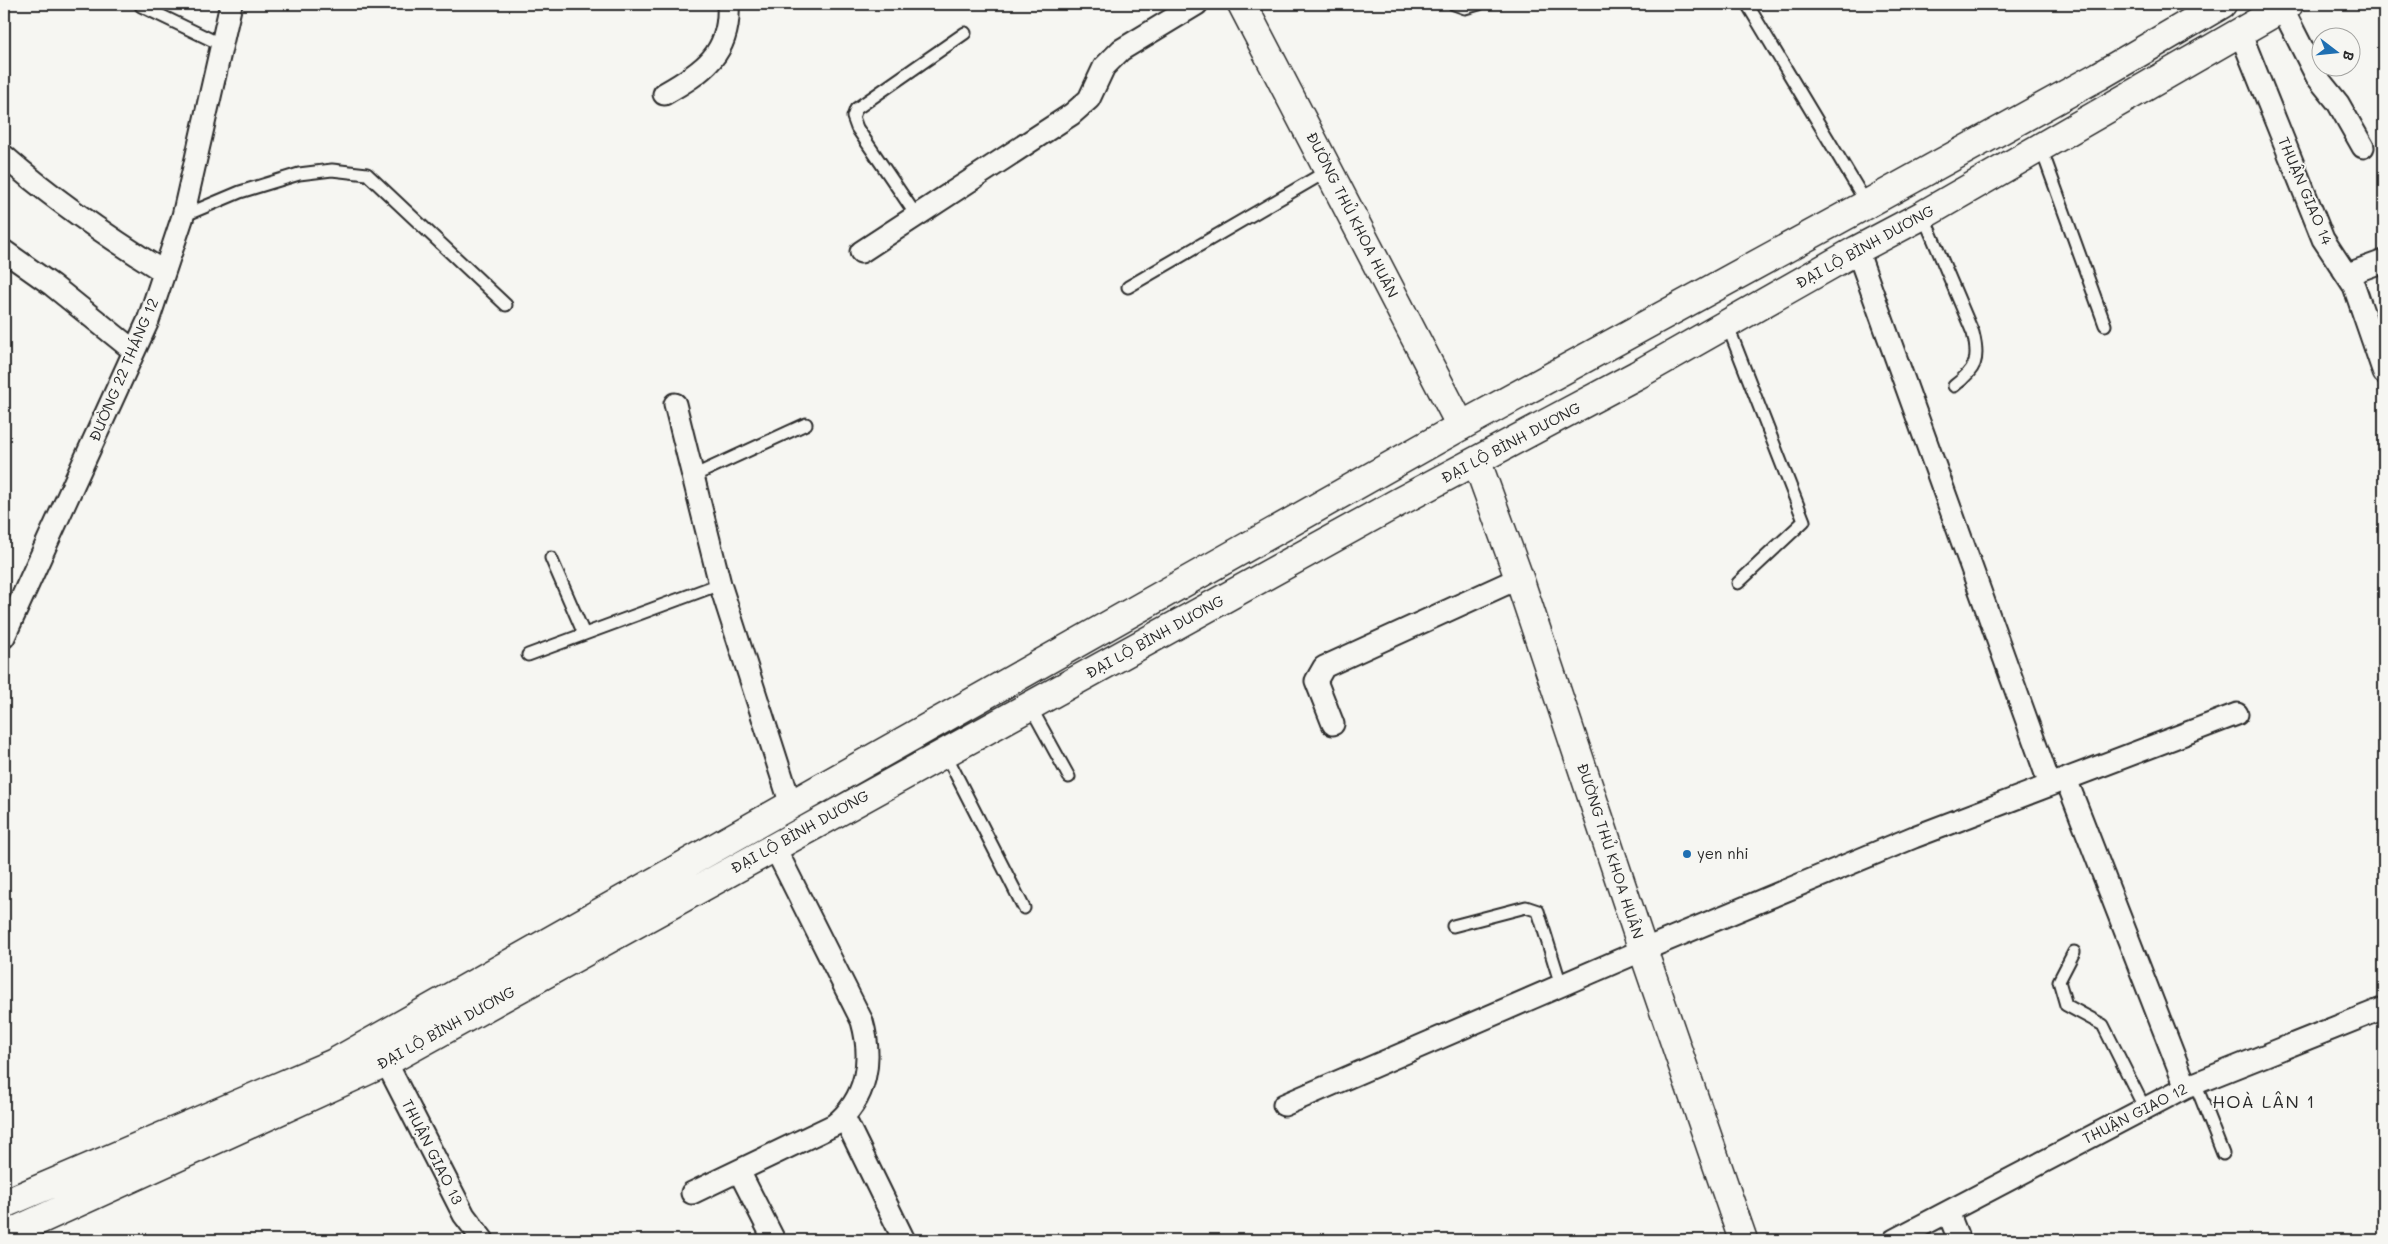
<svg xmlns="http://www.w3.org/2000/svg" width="2388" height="1244" font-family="Mali,sans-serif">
<rect width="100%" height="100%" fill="#f6f6f2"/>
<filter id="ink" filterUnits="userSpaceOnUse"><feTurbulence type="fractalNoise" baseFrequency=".02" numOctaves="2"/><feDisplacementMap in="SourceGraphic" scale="10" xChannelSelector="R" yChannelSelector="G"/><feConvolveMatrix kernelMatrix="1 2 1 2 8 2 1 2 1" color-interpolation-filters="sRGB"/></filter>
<g filter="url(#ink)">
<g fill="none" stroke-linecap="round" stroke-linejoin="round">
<g stroke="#2b2b2b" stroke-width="15">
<path id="service" d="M 1454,4 L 1465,8 L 1479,4
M 1747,4 L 1867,204
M 141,6 L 222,45
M 2041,148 L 2105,325
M 916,215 L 857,128 L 853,117 L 856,109 L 965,33
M 1923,215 L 1973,333 C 1980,360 1976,369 1954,386
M 183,216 L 240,192 L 299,174 L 332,170 L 367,174 L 506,305
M 1128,287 L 1329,170
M 1727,324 L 1804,521 L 1738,583
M 693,476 L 806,424
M 551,558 L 584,634
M 528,655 L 720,584
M 1030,706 L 1069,777
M 945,753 L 1024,908
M 1453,926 L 1526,907 L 1538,911 L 1561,985
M 2074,952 L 2059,981 L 2066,1005 L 2103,1025 L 2145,1109
M 2195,1083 L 2223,1154"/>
</g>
<g stroke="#2b2b2b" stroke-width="25">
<path id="minor" d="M 2282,8 L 2317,77 L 2338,103 L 2363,147
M 2240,32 L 2323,239 L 2354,286 L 2384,373
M 664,94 C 703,72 731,53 728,4
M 4,156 C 53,199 108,237 164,272
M 1857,250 L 2050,785
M 4,251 L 52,285 L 134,351
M 861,252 L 1072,114 L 1089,99 L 1104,67 L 1121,50 L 1197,4
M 2348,274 L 2384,261
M 675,404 L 720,584 L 791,805
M 4,637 L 148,321 L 183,216 L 231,4
M 1333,724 L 1316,681 L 1324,667 L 1519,578
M 2066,779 L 2186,1087
M 386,1062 L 464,1215 L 483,1240
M 1284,1105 L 1643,950 L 1914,837 L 2237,714
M 844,1117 L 904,1240
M 739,1171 L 774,1240
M 692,1193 L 834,1125 C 867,1099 873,1060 862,1021 L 774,846
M 1948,1212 L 1959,1240
M 1894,1240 L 2186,1087 L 2384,1008"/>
</g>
<g stroke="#2b2b2b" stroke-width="31">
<path id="secondary" d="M 1242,4 L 1461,426
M 1477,462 L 1519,578 L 1643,950 L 1743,1240"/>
</g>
<g stroke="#2b2b2b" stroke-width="31">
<path id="trunk" d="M 4,1204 L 334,1063 L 1461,426 L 1867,204 L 2099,76 L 2222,4
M 4,1236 L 386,1062 L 1397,503 L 1637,375 L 1857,250 L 1923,215 L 2289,4"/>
</g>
<use href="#service" stroke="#f6f6f2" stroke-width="11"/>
<use href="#minor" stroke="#f6f6f2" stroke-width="21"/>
<use href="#secondary" stroke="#f6f6f2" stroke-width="28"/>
<use href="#trunk" stroke="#f6f6f2" stroke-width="28"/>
</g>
</g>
<circle fill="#1f6fb2" stroke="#f6f6f2" stroke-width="2" cx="1687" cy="854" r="5"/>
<g text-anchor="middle" stroke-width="4" stroke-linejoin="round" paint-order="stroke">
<g font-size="15" fill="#2b2b2b" stroke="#f6f6f2">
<text transform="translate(2305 191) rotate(67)" y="5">THUẬN GIAO 14</text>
<text transform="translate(1352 215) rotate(63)" y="5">ĐƯỜNG THỦ KHOA HUÂN</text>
<text transform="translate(1865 247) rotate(-29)" y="5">ĐẠI LỘ BÌNH DƯƠNG</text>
<text transform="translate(124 370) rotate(-67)" y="5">ĐƯỜNG 22 THÁNG 12</text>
<text transform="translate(1511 443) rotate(-28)" y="5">ĐẠI LỘ BÌNH DƯƠNG</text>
<text transform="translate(1155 637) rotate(-29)" y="5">ĐẠI LỘ BÌNH DƯƠNG</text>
<text transform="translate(800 832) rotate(-29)" y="5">ĐẠI LỘ BÌNH DƯƠNG</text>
<text transform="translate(1610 851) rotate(72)" y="5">ĐƯỜNG THỦ KHOA HUÂN</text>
<text transform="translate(446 1028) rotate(-29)" y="5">ĐẠI LỘ BÌNH DƯƠNG</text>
<text transform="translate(2135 1114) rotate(-27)" y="5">THUẬN GIAO 12</text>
<text transform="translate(432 1152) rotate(63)" y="5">THUẬN GIAO 13</text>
</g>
<g font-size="15" fill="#2b2b2b" stroke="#f6f6f2" text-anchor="start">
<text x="1697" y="859">yen nhi</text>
</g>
<g font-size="18" letter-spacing="1" fill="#2b2b2b" stroke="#f6f6f2">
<text x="2264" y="1108">HOÀ LÂN 1</text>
</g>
</g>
<rect width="2388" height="1244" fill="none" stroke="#f6f6f2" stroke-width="20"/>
<rect x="10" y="10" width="2368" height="1224" fill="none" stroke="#2b2b2b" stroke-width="2" filter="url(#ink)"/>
<g transform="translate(2336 52) rotate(106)"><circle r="24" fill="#f6f6f2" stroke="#a5a5a2"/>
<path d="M0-4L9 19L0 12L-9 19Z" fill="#1f6fb2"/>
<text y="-8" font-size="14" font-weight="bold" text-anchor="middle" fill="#2b2b2b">B</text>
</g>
</svg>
